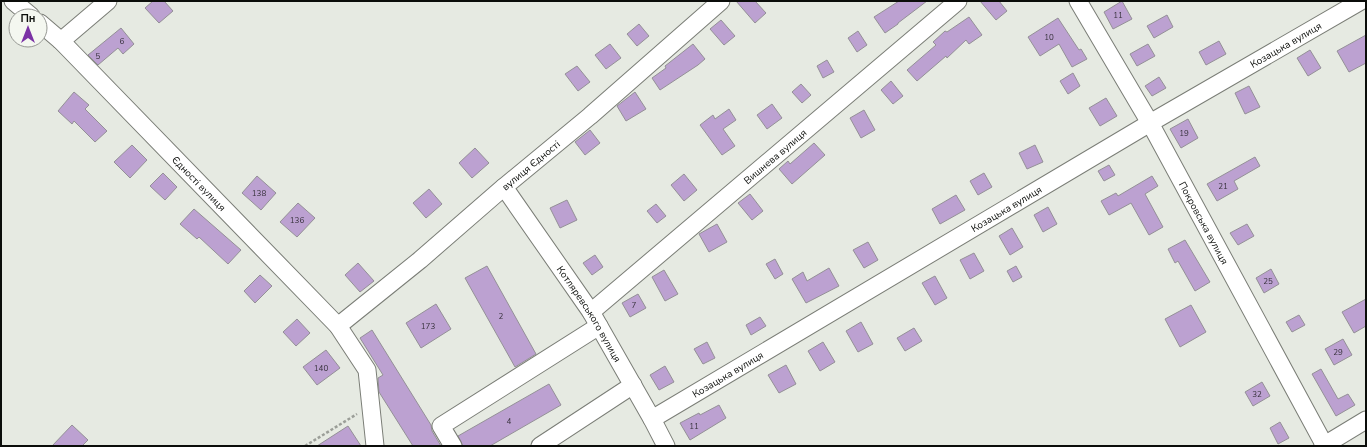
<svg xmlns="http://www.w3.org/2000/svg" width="1367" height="447" font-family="'Nunito Sans',sans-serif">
<rect width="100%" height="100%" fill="#e6eae2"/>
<path fill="#bca1d1" stroke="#949097" d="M 153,1 L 164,1 L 173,11 L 159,23 L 145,8 Z
M 736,1 L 755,1 L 766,13 L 755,23 Z
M 899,1 L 927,1 L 898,23 L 898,24 L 885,33 L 874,17 Z
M 980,1 L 999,1 L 1007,11 L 996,20 Z
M 1122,1 L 1132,19 L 1113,29 L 1104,12 Z
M 1167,15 L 1173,27 L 1154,38 L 1147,26 Z
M 969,17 L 982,35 L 969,44 L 966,40 L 947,58 L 946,56 L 917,81 L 907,70 L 936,45 L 933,42 L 945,31 L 947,32 Z
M 1058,18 L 1079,50 L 1081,49 L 1087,59 L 1072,67 L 1059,44 L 1040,56 L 1028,37 Z
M 721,20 L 735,36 L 724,45 L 710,29 Z
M 639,24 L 649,36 L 637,46 L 627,34 Z
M 121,28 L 134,44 L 123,54 L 118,48 L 98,65 L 88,55 Z
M 858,31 L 867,45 L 857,52 L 848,38 Z
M 1366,35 L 1366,63 L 1349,72 L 1337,51 Z
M 1219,41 L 1226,54 L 1206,65 L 1199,52 Z
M 610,44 L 621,58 L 606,69 L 595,55 Z
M 693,44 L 705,59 L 698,65 L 660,90 L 652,78 L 666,68 L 665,66 Z
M 1148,44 L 1155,56 L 1137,66 L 1130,54 Z
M 1310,50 L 1321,68 L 1308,76 L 1297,58 Z
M 827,60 L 834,72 L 823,78 L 817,66 Z
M 577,66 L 590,82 L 578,91 L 565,74 Z
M 1073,73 L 1080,86 L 1068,94 L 1060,81 Z
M 1159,77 L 1166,88 L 1152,96 L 1145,86 Z
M 891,81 L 903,96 L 893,104 L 881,90 Z
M 801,84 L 811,95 L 802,103 L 792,92 Z
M 1249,86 L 1260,107 L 1245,114 L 1235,93 Z
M 74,92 L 89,105 L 85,109 L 107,131 L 95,142 L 74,121 L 72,124 L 58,111 Z
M 635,92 L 646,109 L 626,121 L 617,106 Z
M 1106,98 L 1117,116 L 1100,126 L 1089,108 Z
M 772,104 L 782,118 L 767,129 L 757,115 Z
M 729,109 L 736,120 L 723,129 L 735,146 L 722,155 L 700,125 L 713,115 L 715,119 Z
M 864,110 L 875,130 L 861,138 L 850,118 Z
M 1188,119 L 1198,138 L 1181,148 L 1170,129 Z
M 590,130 L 600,143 L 585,155 L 575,142 Z
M 814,143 L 825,155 L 792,184 L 779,169 L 788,161 L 790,164 Z
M 132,145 L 147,160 L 130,178 L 114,162 Z
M 1035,145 L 1043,162 L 1027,169 L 1019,153 Z
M 475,148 L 489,163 L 472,178 L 459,163 Z
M 1255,157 L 1260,166 L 1234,181 L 1238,189 L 1217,201 L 1207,184 Z
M 1109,165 L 1115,175 L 1104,181 L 1098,171 Z
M 163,173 L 177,187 L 165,200 L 150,186 Z
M 984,173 L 992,187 L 978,195 L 970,181 Z
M 684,174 L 697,190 L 684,201 L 671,185 Z
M 257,176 L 276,193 L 261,210 L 242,193 Z
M 1152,176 L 1158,186 L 1145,194 L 1163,227 L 1149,235 L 1131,203 L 1109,215 L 1101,201 L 1116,193 L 1118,196 Z
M 429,189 L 442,204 L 426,218 L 413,203 Z
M 750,194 L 763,211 L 752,220 L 738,203 Z
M 956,195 L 965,210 L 940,224 L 932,209 Z
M 567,200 L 577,220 L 560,228 L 550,208 Z
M 298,203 L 315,218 L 297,237 L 280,222 Z
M 656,204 L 666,216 L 657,223 L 647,211 Z
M 1048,207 L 1057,224 L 1043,232 L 1034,215 Z
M 194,209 L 241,250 L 228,264 L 199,237 L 197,239 L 180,224 Z
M 717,224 L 727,242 L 709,252 L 699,234 Z
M 1247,224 L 1254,236 L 1238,245 L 1230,233 Z
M 1012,228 L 1023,247 L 1010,255 L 999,236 Z
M 1185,240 L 1210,282 L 1195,291 L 1178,261 L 1175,263 L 1168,249 Z
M 868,242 L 878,260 L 864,268 L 853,250 Z
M 974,253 L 984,271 L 970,279 L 960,260 Z
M 595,255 L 603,267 L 592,275 L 583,263 Z
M 775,259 L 783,274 L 775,279 L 766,264 Z
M 358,263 L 374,281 L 360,292 L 345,275 Z
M 487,266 L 536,354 L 515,367 L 465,278 Z
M 1016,266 L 1022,277 L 1013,282 L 1007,271 Z
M 829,268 L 839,286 L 806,303 L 792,279 L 803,272 L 807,281 Z
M 1271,269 L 1279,284 L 1264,293 L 1256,278 Z
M 664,270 L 678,294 L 665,301 L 652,277 Z
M 260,275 L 272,286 L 255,303 L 244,291 Z
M 935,276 L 947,298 L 935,305 L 922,283 Z
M 638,294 L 646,308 L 630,317 L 622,303 Z
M 1366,299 L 1366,326 L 1354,333 L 1342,312 Z
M 436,304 L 451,329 L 421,348 L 406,323 Z
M 1191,305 L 1206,332 L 1180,347 L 1165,319 Z
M 1299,315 L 1305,325 L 1292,332 L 1286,322 Z
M 760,317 L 766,326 L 751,335 L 746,325 Z
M 297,319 L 310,333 L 296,346 L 283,332 Z
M 861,322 L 873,344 L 858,352 L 846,331 Z
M 914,328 L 922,341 L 905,351 L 897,338 Z
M 372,330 L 431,425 L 432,431 L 441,446 L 413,446 L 379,392 L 378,378 L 383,375 L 360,338 Z
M 1343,339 L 1352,355 L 1334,365 L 1325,349 Z
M 707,342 L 715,358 L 703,364 L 694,349 Z
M 823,342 L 835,362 L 820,371 L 808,351 Z
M 326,350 L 340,368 L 317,385 L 303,367 Z
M 786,365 L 796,384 L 779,393 L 768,375 Z
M 665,366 L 674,382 L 659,390 L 650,375 Z
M 1321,369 L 1338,399 L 1348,394 L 1355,405 L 1336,416 L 1312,374 Z
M 1262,382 L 1270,396 L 1253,406 L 1245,392 Z
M 549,384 L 561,405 L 490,446 L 463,446 L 458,436 Z
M 719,405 L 726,418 L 690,440 L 680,423 L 699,413 L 700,415 Z
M 1280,422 L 1289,438 L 1278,444 L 1270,428 Z
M 72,425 L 88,440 L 82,446 L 52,446 Z
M 348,426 L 361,446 L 317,446 Z"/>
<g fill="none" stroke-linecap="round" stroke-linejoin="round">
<g stroke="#7a7d76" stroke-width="19">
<g id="minor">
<path d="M 13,1 L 31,16"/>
<path id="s1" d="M 1078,1 L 1150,123 L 1325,446"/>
<path id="s2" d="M 40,23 L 61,41 L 338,326 L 367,370 L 375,446"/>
<path d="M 61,41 L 108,1"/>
<path id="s3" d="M 504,187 L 591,312 L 652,419 L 666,446"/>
<path id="s4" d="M 591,312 L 958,1"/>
<path id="s5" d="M 338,326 L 420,260 L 504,187 L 590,116 L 721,1"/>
<path id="s6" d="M 652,419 L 1150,123 L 1361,1"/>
<path d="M 453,446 L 441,426 L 599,326"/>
<path d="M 540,446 L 633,385"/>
<path d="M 1323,446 L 1366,420"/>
</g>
</g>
<path stroke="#9b9e98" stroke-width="2.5" stroke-dasharray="3 2" stroke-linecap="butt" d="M 305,446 L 357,414"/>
<use href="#minor" stroke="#fff" stroke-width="17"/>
</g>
<g text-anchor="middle" stroke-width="3.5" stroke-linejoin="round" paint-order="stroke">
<g font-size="8" fill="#37323c">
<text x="1118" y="18">11</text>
<text x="1049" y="40">10</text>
<text x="122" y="44">6</text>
<text x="98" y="59">5</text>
<text x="1184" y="136">19</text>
<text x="1223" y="189">21</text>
<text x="259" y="196">138</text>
<text x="297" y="223">136</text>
<text x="1268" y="284">25</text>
<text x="634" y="308">7</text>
<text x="501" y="319">2</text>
<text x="428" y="329">173</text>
<text x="1338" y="355">29</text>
<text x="321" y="371">140</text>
<text x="1257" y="397">32</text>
<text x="509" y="424">4</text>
<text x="694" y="429">11</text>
</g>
<g font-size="10" fill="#0b0d0a" stroke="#f4f7f0">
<text dy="4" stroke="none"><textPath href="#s6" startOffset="736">Козацька вулиця</textPath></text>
<text dy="4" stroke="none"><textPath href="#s4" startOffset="241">Вишнева вулиця</textPath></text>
<text dy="4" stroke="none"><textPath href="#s5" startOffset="251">вулиця Єдності</textPath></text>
<text dy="4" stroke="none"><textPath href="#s2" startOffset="226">Єдності вулиця</textPath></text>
<text dy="4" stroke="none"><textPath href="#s6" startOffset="412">Козацька вулиця</textPath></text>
<text dy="4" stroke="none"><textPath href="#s1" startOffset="255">Покровська вулиця</textPath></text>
<text dy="4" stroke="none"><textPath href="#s3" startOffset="153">Котляревського вулиця</textPath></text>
<text dy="4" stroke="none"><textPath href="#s6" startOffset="88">Козацька вулиця</textPath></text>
</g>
</g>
<rect width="1367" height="447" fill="none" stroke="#0b0d0a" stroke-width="4"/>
<g transform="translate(28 28)"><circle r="19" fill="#f4f7f0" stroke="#979994"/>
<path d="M0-3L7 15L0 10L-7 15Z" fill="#7b32a5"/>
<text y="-6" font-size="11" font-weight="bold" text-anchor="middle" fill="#0b0d0a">Пн</text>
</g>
</svg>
